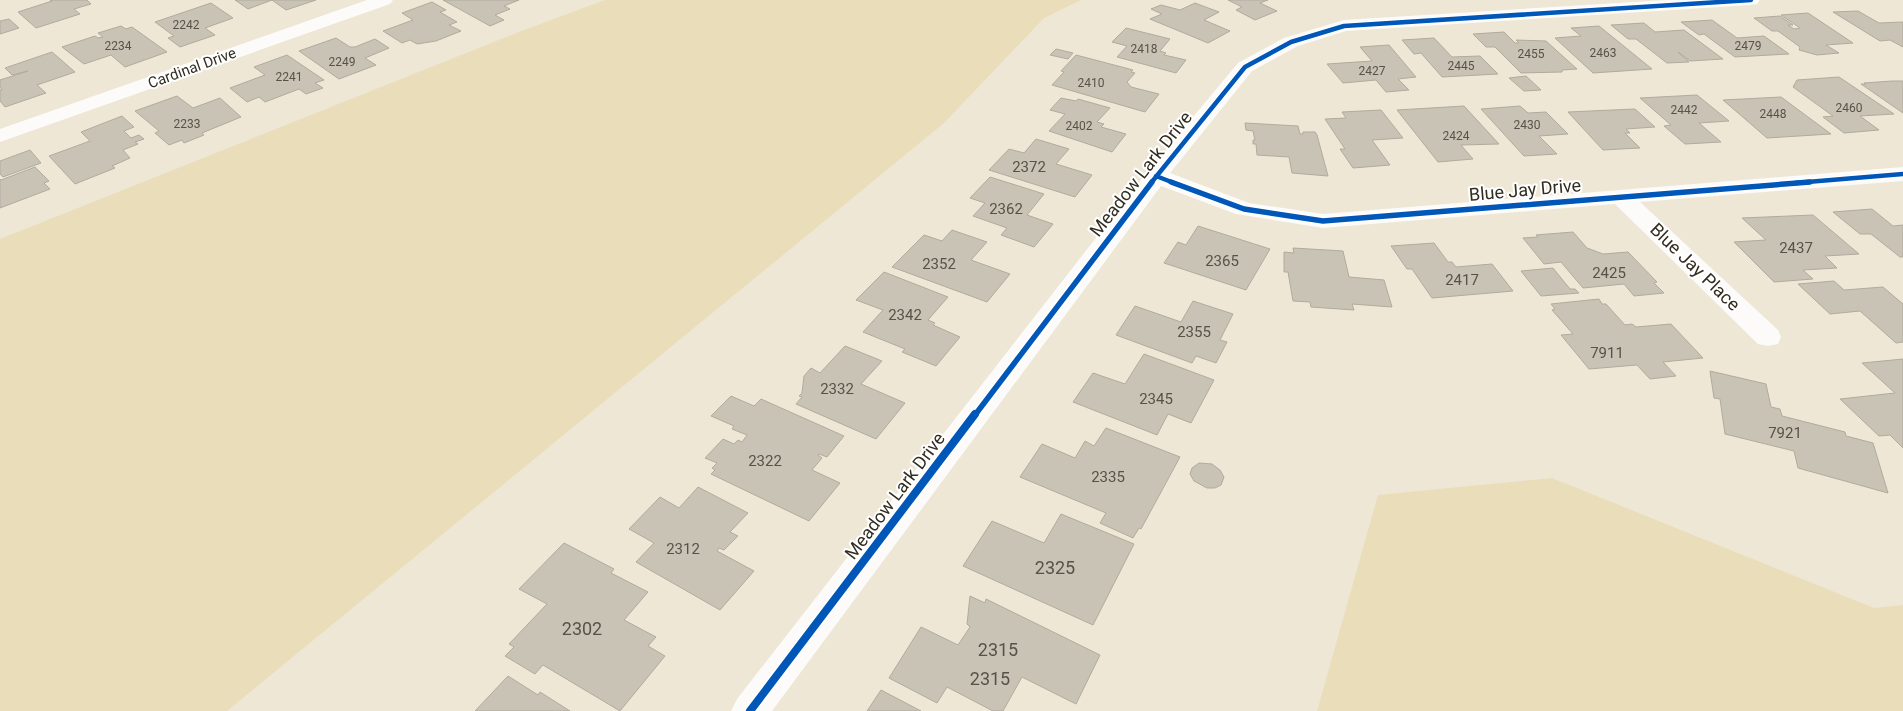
<svg xmlns="http://www.w3.org/2000/svg" width="1903" height="711" font-family="Roboto,sans-serif">
<rect width="100%" height="100%" fill="#eee7d6"/>
<path fill="#eaddb9" d="M 605,0 L 1081,0 L 1044,18 L 944,123 L 227,711 L 0,711 L 0,239 L 519,32 Z
M 1552,478 L 1874,608 L 1903,605 L 1903,711 L 1317,711 L 1378,495 Z"/>
<path fill="#c9c3b6" stroke="#b0ab9d" d="M 50,0 L 87,0 L 91,4 L 74,9 L 80,14 L 36,28 L 18,12 L 52,1 Z
M 235,0 L 316,0 L 286,10 L 272,0 L 248,9 Z
M 443,0 L 519,0 L 504,6 L 510,9 L 495,15 L 504,20 L 490,26 Z
M 1228,0 L 1268,0 L 1260,3 L 1277,11 L 1255,20 L 1236,10 L 1242,7 Z
M 432,2 L 446,10 L 440,12 L 457,22 L 449,25 L 461,31 L 436,41 L 417,44 L 410,40 L 402,43 L 383,31 L 413,20 L 402,13 Z
M 211,3 L 233,18 L 205,28 L 215,35 L 180,47 L 168,38 L 174,36 L 155,22 Z
M 1195,3 L 1219,12 L 1204,20 L 1230,31 L 1208,43 L 1150,19 L 1162,14 L 1151,9 L 1161,5 L 1180,10 Z
M 1858,11 L 1879,23 L 1903,22 L 1903,47 L 1890,40 L 1880,41 L 1833,12 Z
M 1808,13 L 1853,43 L 1826,45 L 1839,53 L 1817,55 L 1799,50 L 1800,47 L 1778,31 L 1772,31 L 1754,18 L 1780,16 L 1793,25 L 1788,25 L 1794,29 L 1800,28 L 1781,15 Z
M 9,19 L 19,28 L 0,34 L 0,21 Z
M 1712,20 L 1737,38 L 1764,36 L 1789,54 L 1735,57 L 1704,34 L 1699,35 L 1681,22 Z
M 1644,23 L 1655,32 L 1684,30 L 1723,59 L 1690,61 L 1678,52 L 1689,62 L 1667,63 L 1636,39 L 1628,39 L 1611,25 Z
M 121,26 L 126,29 L 132,27 L 167,52 L 125,67 L 111,55 L 84,64 L 62,47 L 95,36 L 98,38 L 103,37 L 98,33 Z
M 1599,26 L 1652,69 L 1593,73 L 1555,38 L 1581,36 L 1571,28 Z
M 1126,28 L 1170,39 L 1160,51 L 1166,53 L 1164,55 L 1186,60 L 1176,73 L 1117,57 L 1127,46 L 1112,42 Z
M 1504,32 L 1515,43 L 1519,43 L 1516,40 L 1546,41 L 1577,69 L 1562,70 L 1562,72 L 1521,73 L 1495,47 L 1486,47 L 1473,34 Z
M 336,38 L 350,47 L 355,47 L 375,39 L 389,48 L 365,58 L 376,65 L 339,79 L 299,51 Z
M 1434,38 L 1452,57 L 1480,56 L 1498,74 L 1442,77 L 1421,53 L 1414,54 L 1402,40 Z
M 1389,45 L 1416,77 L 1398,79 L 1409,90 L 1386,92 L 1376,80 L 1343,83 L 1327,64 L 1372,61 L 1360,47 Z
M 1056,49 L 1073,53 L 1068,59 L 1050,55 Z
M 52,52 L 75,72 L 37,85 L 46,93 L 5,107 L 0,101 L 0,90 L 2,90 L 0,87 L 0,80 L 28,71 L 12,75 L 5,68 Z
M 287,55 L 324,80 L 315,83 L 323,88 L 306,94 L 299,89 L 265,102 L 259,97 L 247,102 L 230,88 L 265,75 L 254,67 Z
M 1076,55 L 1133,70 L 1131,72 L 1135,73 L 1127,82 L 1131,87 L 1159,94 L 1145,112 L 1052,85 L 1064,72 L 1061,71 Z
M 1526,76 L 1541,90 L 1524,91 L 1509,78 Z
M 1839,77 L 1894,114 L 1860,116 L 1879,130 L 1844,133 L 1823,117 L 1833,116 L 1793,87 L 1797,80 Z
M 1892,81 L 1903,81 L 1903,113 L 1861,84 L 1866,84 L 1864,83 Z
M 1697,95 L 1729,121 L 1699,123 L 1721,142 L 1685,144 L 1664,126 L 1671,125 L 1640,98 Z
M 177,96 L 193,108 L 220,98 L 241,117 L 202,133 L 204,135 L 184,143 L 182,140 L 169,145 L 155,133 L 159,131 L 135,111 Z
M 1781,97 L 1831,134 L 1767,138 L 1723,100 Z
M 1061,98 L 1076,101 L 1078,99 L 1110,108 L 1097,122 L 1104,124 L 1101,127 L 1126,134 L 1112,152 L 1049,131 L 1065,114 L 1050,110 Z
M 1464,106 L 1499,144 L 1461,145 L 1473,159 L 1438,162 L 1397,110 Z
M 1520,106 L 1528,113 L 1546,112 L 1568,134 L 1539,136 L 1557,154 L 1524,156 L 1481,109 Z
M 1635,109 L 1655,127 L 1626,129 L 1630,133 L 1625,133 L 1640,148 L 1603,150 L 1568,112 Z
M 1381,110 L 1403,138 L 1372,140 L 1390,165 L 1353,168 L 1340,149 L 1345,149 L 1325,119 L 1346,118 L 1342,112 Z
M 122,116 L 134,127 L 124,131 L 131,138 L 139,135 L 144,139 L 135,142 L 138,144 L 123,150 L 130,158 L 112,166 L 115,168 L 75,184 L 49,156 L 90,141 L 81,132 Z
M 1245,123 L 1298,126 L 1300,134 L 1303,134 L 1303,132 L 1315,132 L 1317,135 L 1328,176 L 1292,173 L 1289,157 L 1257,155 L 1256,144 L 1253,144 L 1253,140 L 1255,140 L 1253,131 L 1246,130 Z
M 1036,139 L 1069,149 L 1056,164 L 1092,175 L 1075,197 L 989,170 L 1009,149 L 1024,153 Z
M 30,150 L 41,163 L 3,177 L 0,174 L 0,161 Z
M 35,167 L 49,181 L 44,183 L 50,189 L 0,208 L 0,179 L 1,180 Z
M 990,177 L 1044,194 L 1027,215 L 1053,224 L 1034,247 L 1001,235 L 1007,228 L 973,216 L 985,203 L 970,198 Z
M 1872,209 L 1893,226 L 1903,225 L 1903,257 L 1900,257 L 1871,234 L 1860,234 L 1833,212 Z
M 1813,215 L 1859,254 L 1825,256 L 1837,268 L 1803,270 L 1813,279 L 1774,282 L 1734,242 L 1766,240 L 1742,218 Z
M 1198,226 L 1270,249 L 1246,290 L 1164,263 L 1178,242 L 1186,245 Z
M 952,230 L 987,242 L 971,260 L 1010,274 L 987,302 L 892,267 L 924,235 L 942,241 Z
M 1573,232 L 1587,248 L 1603,254 L 1628,252 L 1657,282 L 1654,283 L 1664,293 L 1634,296 L 1624,284 L 1583,288 L 1561,262 L 1544,264 L 1523,238 L 1538,237 L 1536,235 Z
M 1434,243 L 1448,262 L 1452,262 L 1456,267 L 1492,264 L 1513,291 L 1432,298 L 1412,269 L 1407,269 L 1391,246 Z
M 1293,248 L 1343,251 L 1349,277 L 1384,280 L 1392,307 L 1352,304 L 1354,310 L 1311,307 L 1310,302 L 1293,301 L 1288,272 L 1284,272 L 1284,252 L 1294,253 Z
M 1553,268 L 1570,289 L 1575,289 L 1579,293 L 1541,296 L 1521,271 Z
M 884,272 L 948,297 L 928,320 L 935,323 L 933,325 L 960,337 L 936,366 L 902,352 L 905,349 L 863,332 L 883,310 L 856,300 Z
M 1834,281 L 1844,290 L 1883,287 L 1903,304 L 1903,342 L 1896,343 L 1860,311 L 1830,314 L 1798,284 Z
M 1599,299 L 1602,304 L 1606,304 L 1625,325 L 1632,324 L 1636,327 L 1671,324 L 1703,358 L 1663,362 L 1676,376 L 1650,379 L 1637,365 L 1589,369 L 1561,335 L 1573,334 L 1552,310 L 1555,309 L 1551,304 Z
M 1193,301 L 1233,314 L 1220,340 L 1227,342 L 1216,363 L 1196,356 L 1192,363 L 1116,335 L 1135,306 L 1181,322 Z
M 845,346 L 882,361 L 861,384 L 905,403 L 876,439 L 796,404 L 802,397 L 799,396 L 802,393 L 804,376 L 811,368 L 820,373 Z
M 1144,354 L 1214,380 L 1191,423 L 1168,414 L 1157,435 L 1073,402 L 1093,373 L 1125,384 Z
M 1903,359 L 1903,448 L 1890,435 L 1879,436 L 1840,399 L 1895,393 L 1862,363 Z
M 1710,371 L 1766,384 L 1771,407 L 1780,409 L 1782,416 L 1845,432 L 1846,436 L 1873,443 L 1888,493 L 1798,468 L 1794,451 L 1725,434 L 1720,399 L 1714,398 Z
M 731,396 L 754,406 L 761,399 L 844,436 L 827,457 L 819,454 L 818,455 L 822,458 L 812,470 L 840,483 L 809,521 L 711,474 L 715,470 L 712,468 L 717,463 L 705,458 L 723,439 L 734,444 L 738,440 L 742,442 L 747,435 L 732,429 L 734,426 L 711,416 Z
M 1106,428 L 1180,457 L 1141,529 L 1139,528 L 1133,538 L 1100,523 L 1106,513 L 1020,477 L 1042,444 L 1075,458 L 1085,441 L 1094,446 Z
M 1199,463 L 1212,464 L 1220,470 L 1224,477 L 1221,485 L 1215,488 L 1207,488 L 1194,481 L 1190,474 L 1192,468 Z
M 698,487 L 748,513 L 730,532 L 738,536 L 724,550 L 719,548 L 717,551 L 754,571 L 720,610 L 636,562 L 654,543 L 629,529 L 660,497 L 679,508 Z
M 1061,514 L 1134,544 L 1093,625 L 963,566 L 992,521 L 1044,543 Z
M 564,543 L 614,569 L 611,573 L 648,592 L 624,620 L 656,637 L 648,646 L 665,656 L 620,711 L 543,665 L 535,674 L 505,656 L 514,647 L 509,644 L 547,604 L 519,589 Z
M 970,596 L 985,603 L 986,599 L 1100,655 L 1076,704 L 1022,677 L 1003,711 L 993,711 L 947,687 L 937,703 L 889,678 L 921,627 L 958,645 L 970,627 L 967,624 Z
M 508,676 L 538,695 L 540,692 L 570,711 L 475,711 Z
M 881,690 L 921,711 L 867,711 Z"/>
<g fill="none" stroke-linecap="round" stroke-linejoin="round">
<path fill="#fcfbf9" fill-rule="evenodd" d="M 367,0 L 393,0 L 390,4 L 0,142 L 0,129 Z
M 1666,0 L 1760,0 L 1757,4 L 1751,5 L 1346,31 L 1298,46 L 1252,71 L 1170,173 L 1249,203 L 1323,214 L 1903,167 L 1903,181 L 1640,202 L 1778,330 L 1781,337 L 1778,344 L 1768,346 L 1758,344 L 1615,204 L 1323,228 L 1236,214 L 1161,186 L 772,711 L 731,711 L 737,699 L 1148,171 L 1238,63 L 1284,38 L 1344,20 Z"/>
<g stroke="#fff" stroke-width="7">
<path id="cycleway-far2" d="M 1156,176 L 1174,183
M 1151,183 L 1245,67 L 1291,42 L 1344,26 L 1751,0
M 1795,183 L 1903,174"/>
</g>
<g stroke="#fff" stroke-width="9">
<path id="cycleway-far1" d="M 1171,182 L 1244,209 L 1323,221 L 1810,182
M 975,415 L 1152,182"/>
</g>
<g stroke="#fff" stroke-width="11">
<path id="cycleway" d="M 750,711 L 975,414"/>
</g>
<use href="#cycleway-far2" stroke="#0057b8" stroke-width="4.5"/>
<use href="#cycleway-far1" stroke="#0057b8" stroke-width="5.5"/>
<use href="#cycleway" stroke="#0057b8" stroke-width="8"/>
</g>
<g text-anchor="middle" stroke-width="4" stroke-linejoin="round" paint-order="stroke">
<g font-size="12" fill="#585246">
<text x="186" y="29">2242</text>
<text x="118" y="50">2234</text>
<text x="1748" y="50">2479</text>
<text x="1144" y="53">2418</text>
<text x="1603" y="57">2463</text>
<text x="1531" y="58">2455</text>
<text x="342" y="66">2249</text>
<text x="1461" y="70">2445</text>
<text x="1372" y="75">2427</text>
<text x="289" y="81">2241</text>
<text x="1091" y="87">2410</text>
<text x="1849" y="112">2460</text>
<text x="1684" y="114">2442</text>
<text x="1773" y="118">2448</text>
<text x="187" y="128">2233</text>
<text x="1527" y="129">2430</text>
<text x="1079" y="130">2402</text>
<text x="1456" y="140">2424</text>
</g>
<g font-size="15" fill="#322d21" stroke="#fff">
<text transform="translate(192 68) rotate(-20)" y="5">Cardinal Drive</text>
</g>
<g font-size="15" fill="#585246">
<text x="1029" y="172">2372</text>
<text x="1006" y="214">2362</text>
<text x="1796" y="253">2437</text>
<text x="1222" y="266">2365</text>
<text x="939" y="269">2352</text>
<text x="1609" y="278">2425</text>
<text x="1462" y="285">2417</text>
<text x="905" y="320">2342</text>
<text x="1194" y="337">2355</text>
<text x="1607" y="358">7911</text>
<text x="837" y="394">2332</text>
<text x="1156" y="404">2345</text>
<text x="1785" y="438">7921</text>
<text x="765" y="466">2322</text>
<text x="1108" y="482">2335</text>
<text x="683" y="554">2312</text>
</g>
<g font-size="18" fill="#322d21" stroke="#fff">
<text transform="translate(1141 174) rotate(-52)" y="6">Meadow Lark Drive</text>
<text transform="translate(1525 190) rotate(-5)" y="6">Blue Jay Drive</text>
<text transform="translate(1695 267) rotate(44)" y="6">Blue Jay Place</text>
<text transform="translate(895 496) rotate(-53)" y="6">Meadow Lark Drive</text>
</g>
<g font-size="18" fill="#585246">
<text x="1055" y="574">2325</text>
<text x="582" y="635">2302</text>
<text x="998" y="656">2315</text>
<text x="990" y="685">2315</text>
</g>
</g>
</svg>
